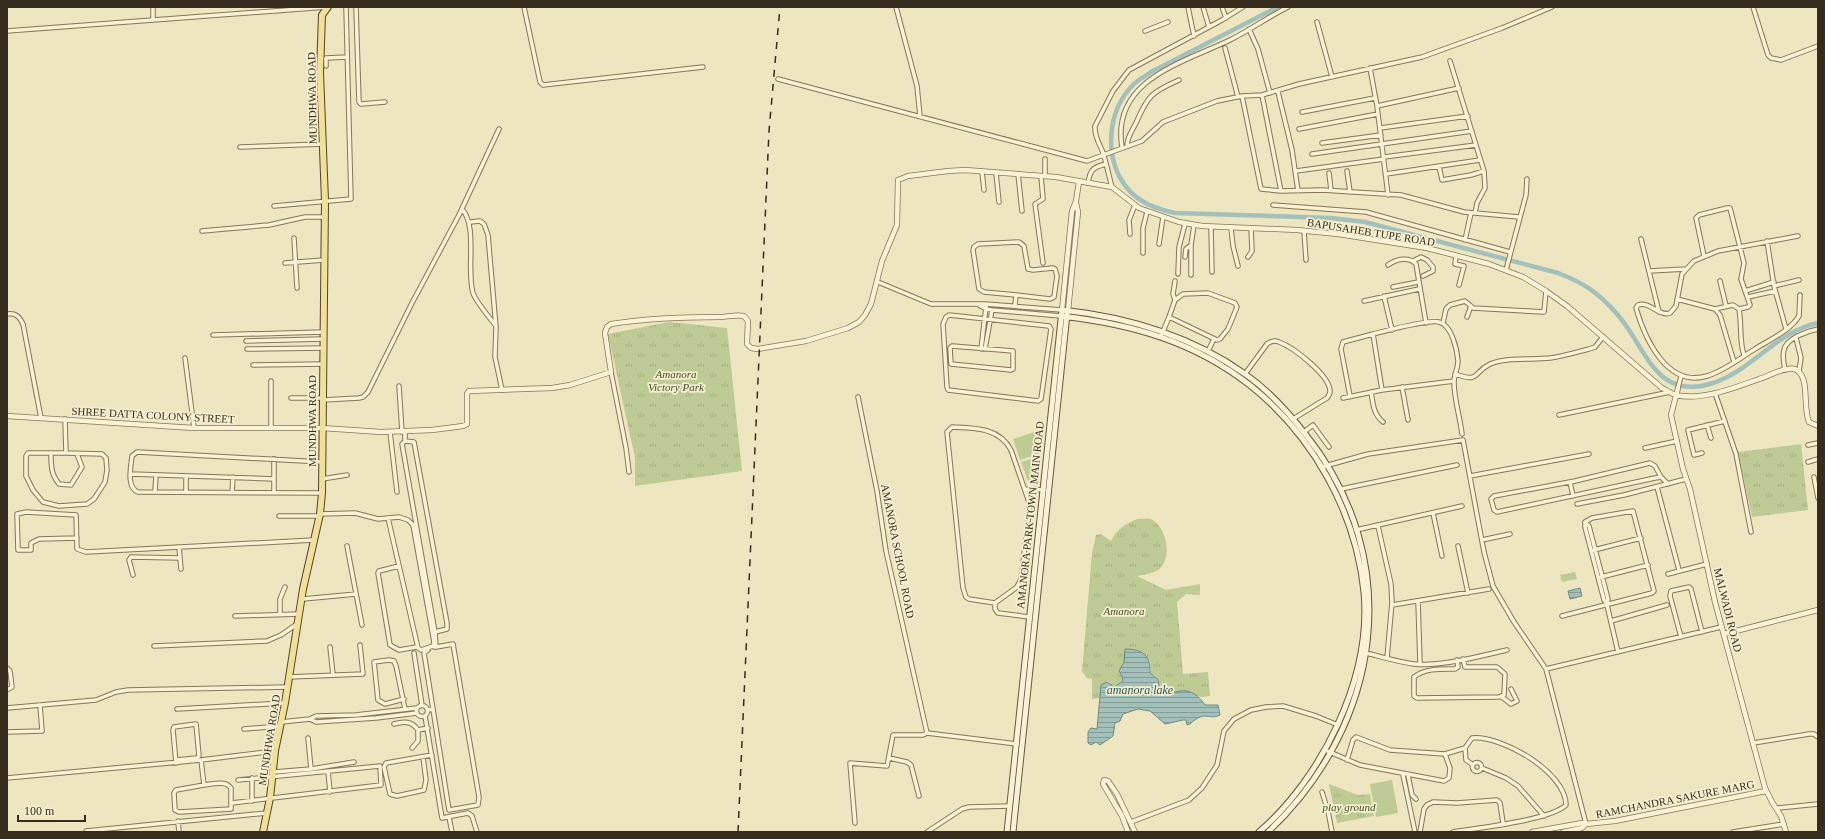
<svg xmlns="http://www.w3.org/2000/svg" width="1825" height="839" font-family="'Times New Roman',serif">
<defs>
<pattern id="park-tufts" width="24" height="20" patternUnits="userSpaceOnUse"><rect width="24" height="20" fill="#bfcb95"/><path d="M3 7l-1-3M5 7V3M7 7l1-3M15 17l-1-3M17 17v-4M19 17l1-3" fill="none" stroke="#a5ae80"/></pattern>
<pattern id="water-rules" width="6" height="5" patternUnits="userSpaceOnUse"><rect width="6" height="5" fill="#a4c0bb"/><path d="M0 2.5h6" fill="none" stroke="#869c97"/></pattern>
</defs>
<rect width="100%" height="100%" fill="#eee5c1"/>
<path fill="url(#park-tufts)" d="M 669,322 L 727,328 L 742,471 L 635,486 L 635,458 L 608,334 Z
M 1801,444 L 1808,510 L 1752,517 L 1738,452 Z
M 1138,519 C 1142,519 1147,518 1151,519 C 1165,526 1172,553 1162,566 C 1156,574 1146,574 1137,576 L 1166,590 L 1200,584 L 1200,595 L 1186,594 L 1177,602 L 1183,674 L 1208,672 L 1210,696 L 1201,697 L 1180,691 L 1167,694 L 1161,691 L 1157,677 L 1151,674 L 1150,661 L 1124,662 L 1119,671 L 1122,676 L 1123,681 L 1113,687 L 1108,681 L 1102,685 L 1100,698 L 1092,699 L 1092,679 L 1087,678 L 1082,671 L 1092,553 L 1096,535 L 1101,534 L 1111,541 C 1117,529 1126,523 1138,519 Z
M 1329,784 L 1358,795 L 1370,794 L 1374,816 L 1337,823 Z"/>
<path fill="#bfcb95" d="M 1034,432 L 1041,453 L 1020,460 L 1013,439 Z
M 1031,459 L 1037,478 L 1028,481 L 1021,462 Z
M 1575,572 L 1577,579 L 1562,582 L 1560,575 Z
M 1392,780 L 1398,813 L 1376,817 L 1370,784 Z"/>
<path fill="url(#water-rules)" stroke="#6b8e89" d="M 1580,588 L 1582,596 L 1570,599 L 1568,591 Z
M 1125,649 C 1142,649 1151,655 1150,673 C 1157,679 1159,677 1159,688 L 1164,693 C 1171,695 1174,692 1180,691 C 1191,689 1200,697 1205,705 L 1218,705 L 1220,715 C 1208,721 1206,709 1190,724 L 1187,725 L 1186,720 L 1183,720 L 1165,724 L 1150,711 L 1138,709 L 1123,714 L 1120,721 L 1115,723 L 1113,736 L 1100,745 L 1096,742 L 1091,745 L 1088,743 L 1088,732 L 1091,728 L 1097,729 L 1101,685 L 1107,682 L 1114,687 L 1123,681 L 1122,676 L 1119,671 L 1124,662 Z"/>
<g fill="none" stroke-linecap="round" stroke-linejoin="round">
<path stroke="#a4c0bb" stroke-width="4.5" d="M 1278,7 L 1151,72 C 1146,76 1139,79 1134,84 C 1107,110 1103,158 1127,188 C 1139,203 1157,209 1175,213 L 1331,218 L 1365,222 L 1558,273 C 1584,283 1599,293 1617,314 C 1646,346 1654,402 1713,383 C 1751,371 1777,331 1818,323"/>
<g stroke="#877659" stroke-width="5.5">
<path id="minor" d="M 153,7 L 153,20
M 356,7 L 359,102 L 361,104 L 385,102
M 524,7 L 540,82 L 543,85 L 703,67
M 896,7 L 917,86 L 920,116
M 1188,7 L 1194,36
M 1203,7 L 1209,27
M 1222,7 L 1226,18
M 1753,7 L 1768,55 L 1771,58 L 1781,60 L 1818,46
M 1317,22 L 1332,77
M 1249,29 L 1258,49 L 1270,93
M 7,31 L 327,7
M 1145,31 L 1168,22
M 1225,48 L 1238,97
M 1450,61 L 1484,171 L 1485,188 L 1477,203 L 1475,213
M 326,66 L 326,58 L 347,57
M 1370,68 L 1377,106 L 1388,195
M 778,79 L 1087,161 L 1142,141 L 1163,122 L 1217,101 L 1242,96 L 1262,95 L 1299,84 L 1422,57 L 1502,28 L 1552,7
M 1278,92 L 1292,150 L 1298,191
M 1262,95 L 1281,191
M 1242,96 L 1261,189 L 1281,191 L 1322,190 L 1401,195 L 1464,212 L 1519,217
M 1377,106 L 1459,88
M 1302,112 L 1375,98
M 1380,128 L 1468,116
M 1299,129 L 1378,114
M 1322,143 L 1381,135
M 1127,146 C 1127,137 1132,131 1136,123 C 1148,95 1152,92 1179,80
M 240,147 L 323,144
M 1122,147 C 1111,80 1182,63 1230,40 C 1250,30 1268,17 1288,7
M 1312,154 L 1472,131
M 1384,157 L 1476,145
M 1439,166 L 1442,180 L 1471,175 L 1484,171
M 1296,171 L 1384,159
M 1347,171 L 1350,192
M 982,172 L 984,190
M 996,173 L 999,202
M 1329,173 L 1331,190
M 1018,174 L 1022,211
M 1386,174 L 1480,160
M 1041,176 L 1043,199 L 1035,204 L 1043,263
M 1045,176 L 1045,159
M 1088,183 C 1090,170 1093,167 1106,164
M 1112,187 C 1109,177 1107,166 1104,156 C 1101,145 1094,138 1095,126 L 1113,91 L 1129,70 L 1222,20 L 1243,7
M 1273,205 L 1366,212 L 1510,252
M 274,206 L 351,199 L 346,7
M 462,209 C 478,227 466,269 473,293 C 476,302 490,318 496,326
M 470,222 L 480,221 L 484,224 L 488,235 L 496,327 L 495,357 L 502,390
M 1211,227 L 1212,272
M 1231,228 L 1233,246 L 1238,266
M 202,231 L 269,225 L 305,217 L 325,217
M 1304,231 L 1306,260
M 1130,234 L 1129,220 L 1135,205
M 1798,236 L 1718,251 L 1694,261 L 1682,274 L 1676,306 L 1670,313 C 1659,317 1650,301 1638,305 L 1636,308 C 1645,339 1667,388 1707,376 C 1724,371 1740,358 1755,349 C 1769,340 1790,331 1799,316 L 1800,295
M 294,238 L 297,288
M 1641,239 L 1659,312
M 1465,240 L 1471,213
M 1767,241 L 1774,286 L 1786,329
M 1159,244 L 1163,217
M 1143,253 L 1143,228 L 1147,212
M 1456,256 L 1455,264 L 1464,266 L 1459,285
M 1704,256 L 1696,218 L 1699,215 L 1727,208 L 1730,208 L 1744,263 L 1741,279 L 1750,305 L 1748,307 L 1739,309
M 1185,257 L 1186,249 L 1191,245
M 1248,257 L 1252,251 L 1251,228
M 1413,261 L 1421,257 L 1427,260 L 1433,267 L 1433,271 L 1423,276
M 285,263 L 324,260
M 1388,265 C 1396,259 1409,256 1416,264 L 1426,323
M 1506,270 L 1526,195 L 1527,179
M 1649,271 L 1686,269
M 1178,274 L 1179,247 L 1185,224
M 1191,275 L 1191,245 L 1194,225
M 1175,281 L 1173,294 L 1175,300
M 1720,281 L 1726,306
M 878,282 L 931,304 L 985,304 L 1062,310
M 1774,286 L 1799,280
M 1393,287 L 1418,282
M 1745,291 L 1774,282
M 1384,296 L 1392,330
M 1748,297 L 1775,291
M 1677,299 L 1715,309 L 1720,315 L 1734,362
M 1364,301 L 1419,289
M 979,305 L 986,309 L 992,310 L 1061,316
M 1015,305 L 1016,295 L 1050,299 L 1054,297 L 1057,276 L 1055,269 L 1053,268 L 1033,270 L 1028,269 L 1024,246 L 1019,242 L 978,244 L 974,247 L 973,250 L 979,289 L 984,292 L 1016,295
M 1715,309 L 1733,305 L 1739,309 C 1742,325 1739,341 1744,355
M 7,314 C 16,313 19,316 23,324 L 41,418
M 949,315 L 1049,326 L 1051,329 L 1041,399 L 1038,401 L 948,390 L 947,387 L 943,324 L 946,317 Z
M 1467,317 L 1471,306
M 1443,323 L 1446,309 L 1450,305 L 1465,301 L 1473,308 L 1544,312 L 1546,291
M 1162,334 L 1169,317 L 1217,340 L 1220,339 L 1228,329 L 1237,307 L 1235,303 L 1208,293 L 1183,294 L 1175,300 L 1169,317
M 213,335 L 323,332
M 1796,338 L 1801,358 L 1799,371
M 246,341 L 323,339
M 952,346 L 1013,351 L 1013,369 L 1011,370 L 951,364 L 950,348 Z
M 247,349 L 323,348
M 981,349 L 986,307
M 985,349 L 992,310
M 1208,351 L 1214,339
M 185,358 L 194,428
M 253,365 L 323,364
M 1785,370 C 1784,364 1782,356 1784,350 C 1786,338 1808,331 1818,329
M 611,372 L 626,448 L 629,472
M 1245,374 L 1267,344 C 1271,341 1275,340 1279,342 C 1293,347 1331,376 1330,392 C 1330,393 1328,397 1327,398 L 1293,419
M 1455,374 C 1481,383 1472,373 1490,364 C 1506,357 1533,360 1550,358 C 1564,356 1577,352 1589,349 L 1595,347 L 1603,337
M 271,381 L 271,427
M 399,386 L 402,432
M 1402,387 L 1408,420
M 1678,388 L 1681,376
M 1382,390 L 1454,381
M 1371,392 C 1373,403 1373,414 1383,422
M 1715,393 L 1736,454 L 1751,532
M 1350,396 L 1341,349 L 1343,342 L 1373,334
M 858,397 L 877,491 L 886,551 L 927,733
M 291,398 L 322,398
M 1343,398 L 1382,390 L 1373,334 C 1386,331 1428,319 1439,322 C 1452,325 1457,350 1458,361 C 1458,368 1454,375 1454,382 C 1454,399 1460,417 1462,434
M 323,400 L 359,398 L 363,397 L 368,392 L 412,303 L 459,215 L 499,129
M 1559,415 L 1670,392
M 65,419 L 66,453 L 28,453 L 26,456 L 26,476 L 33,490 L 43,502 L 59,506 L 87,504 L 94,499 L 105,482 L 107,470 L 106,458 L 102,454 L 66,453
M 1707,425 L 1711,438
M 952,427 C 973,428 999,427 1011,450 L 1030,505 L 1021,579 L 1017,587 L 995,603 L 969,599 L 966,597 L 963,588 L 947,432 Z
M 390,432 L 397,492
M 405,432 L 405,441 L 402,444 L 435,632 L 436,647 L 434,647
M 1304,432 L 1313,425 L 1329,447
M 405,441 L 414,442 L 447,623 L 447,629 L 435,632
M 1808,445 L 1818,443
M 1645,448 L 1677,441
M 51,453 C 51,466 51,474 59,484 L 71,485 L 82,467 L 77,454
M 1702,453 L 1694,455 L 1688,430 L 1725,421
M 274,459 L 274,493
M 322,462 L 137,452 L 132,456 C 131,466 126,488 138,492 L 322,493
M 1808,462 L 1818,459
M 1325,466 L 1368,454 L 1463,440 L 1484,552 L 1493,586 L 1514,622 L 1546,669 L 1586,824
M 131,474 L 274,479
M 1470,476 L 1589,454
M 1661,477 L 1655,466 L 1650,463 L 1575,481 L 1494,496 L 1491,499 L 1494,510 L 1497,512 L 1655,478 L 1661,477 L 1668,484
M 1814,477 L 1818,498
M 322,479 L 347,475
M 1570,482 L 1573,496
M 1657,487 L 1679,570
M 1025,489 L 1044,490
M 1341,489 L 1457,465
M 155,492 L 156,475
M 186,492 L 186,476
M 232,493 L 233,477
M 1577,504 L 1624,495 L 1686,479
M 1433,513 L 1442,556
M 320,514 L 355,513 L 378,519 L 399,517 L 408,520 L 413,525 L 434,642 L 433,646 L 421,650 L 418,648 L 388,518
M 279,516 L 320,516
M 1585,522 L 1589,526 L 1608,599 L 1607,605 L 1618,652
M 1585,522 L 1585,527 L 1604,600 L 1606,602
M 1378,526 L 1391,584 L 1392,602 L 1387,658
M 1356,530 L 1462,506
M 77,538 L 39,539 L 31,543 L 31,550 L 18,550 L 17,514 L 26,512 L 76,515 L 77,549 L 86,552 L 314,540
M 1482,540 L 1510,534
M 347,546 L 362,625
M 1458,546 L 1468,593
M 179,547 L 181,569
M 1594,550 L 1641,538
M 399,566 L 379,571 L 378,573 L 390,645 L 399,650 L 417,647
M 1668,574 L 1707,564
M 133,575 L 129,560 L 131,557 L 180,558
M 1601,577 L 1648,565
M 303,599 L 356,594
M 1418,601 L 1420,664
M 995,603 L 995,609 L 998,613 L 1029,617
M 1392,605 L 1489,589
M 280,614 L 280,599 L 285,587
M 235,616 L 300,614
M 1562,616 L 1652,593 L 1654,591 L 1633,511 L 1592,518 L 1585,522
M 1611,621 L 1667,605
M 1681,637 L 1670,596 L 1671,591 L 1689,587 L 1691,589 L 1702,632
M 154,646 L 267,641 L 281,635 L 297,624
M 330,647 L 333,675
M 428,650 L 424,653 L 433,709
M 1362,652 C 1379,656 1397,662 1414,664 C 1442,667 1479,656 1507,650
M 414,653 L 422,705
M 1457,660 L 1458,667 L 1455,669 C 1442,669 1425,668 1414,677 L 1414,696 L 1417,698 L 1499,697 L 1504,695 L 1505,674 L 1497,667 L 1465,667 L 1463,659
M 7,668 L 10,671 L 12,687 L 7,690
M 1546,669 L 1721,627
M 289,677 L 363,674 L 360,645
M 1502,697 L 1511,704 L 1517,701 L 1511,689
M 404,699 L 385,704 L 378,700 L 374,662 L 389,660 L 394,661 L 396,666 L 405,709
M416.5 711a5.5 5.5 0 1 1 11 0a5.5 5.5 0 1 1-11 0Z
M 7,708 L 96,700 L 116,692 L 128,690 L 288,687
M 177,709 L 285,703
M 428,710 L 433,709 L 449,810 L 478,805 L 479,797 L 453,644 L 436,647
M 425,716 L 442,818 L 468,813 L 472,816 L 477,832
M 310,719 L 316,722 L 376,718 L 417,713
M 281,722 L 310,719 L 316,716 L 356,715 L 417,708
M 394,724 C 404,721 412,721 418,730 L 428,728
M 244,729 L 280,726
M 7,732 L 42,731 L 40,705
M 308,738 L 311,769
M 1753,743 L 1809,734 L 1814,734 L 1818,737
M 412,748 L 418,741 L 418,730
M 1465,748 L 1466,760 L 1473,765
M 1325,750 L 1360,765 L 1444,781 L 1449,778 L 1450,768 L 1445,754
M 423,757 L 426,780 L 424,790 L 397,796 L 390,794 L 384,767 L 386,763 L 432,755
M 889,758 L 907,762 L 911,765 L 919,796
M 176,760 L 197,758 L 199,756 L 196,724 L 174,727 L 173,730 L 176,763
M 201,760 L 204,785 C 213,784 226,780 231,788 L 231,809 L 179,812 L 175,810 L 174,793 L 176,790 L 204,785
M 1347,760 L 1353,740 L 1356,737 L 1390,750 L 1445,754 L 1465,748 L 1472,738 C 1501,735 1566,772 1566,805 C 1551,820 1478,828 1453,832
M1472.5 767a4.5 4.5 0 1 1 9 0a4.5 4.5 0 1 1-9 0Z
M 1482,768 L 1506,778 L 1518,786 L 1544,816
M 328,771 L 330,792
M 274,772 L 311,769 L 354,762
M 1403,775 L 1415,832
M 1408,775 L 1412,795 L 1416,799
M 7,778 L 201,760 L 275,751
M 1322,792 L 1328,811 L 1332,832
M 252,801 L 252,778
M 232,803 L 381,785 L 380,766 L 238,780
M 1777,808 L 1818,804
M 449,817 L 452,832
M 178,821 L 179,832
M 1131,822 L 1189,800 L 1202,788 L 1217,765 L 1224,731 L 1234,719 L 1251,710 L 1266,707 L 1283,706 L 1316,716 L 1338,725
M 855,823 L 850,763 L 887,766 L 893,735 L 923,735 L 927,733 L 1017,744
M 86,831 L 267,813
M 927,832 L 962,809 L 969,807 L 1010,806
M 1420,832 L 1424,809 L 1427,805 L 1433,802 L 1457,803 L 1497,800 L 1500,803 L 1503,823
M 1733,832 L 1784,824"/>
</g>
<g stroke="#877659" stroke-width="6">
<path id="tertiary" d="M 1062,310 L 1072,211 L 1076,201 L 1079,182
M 1068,311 L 1078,212 L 1076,203
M 1678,388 L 1671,415 L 1683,469 L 1690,489 L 1715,602 L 1765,788 L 1772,802 L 1781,816 L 1786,832
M 7,416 L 194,428 L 322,428 L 381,432 L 432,430 L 463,426 L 467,424 L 467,394 L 469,391 L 552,388 L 570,385 L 611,372 L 605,333 L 607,327 L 611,324 C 648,318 683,317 719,317 C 728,317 736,314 744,316 L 748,321 L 747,344 L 751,348 L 758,349 L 806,341 L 848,328 L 859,322 L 865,315 L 871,304 L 882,261 L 897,225 L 898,180 L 908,176 L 948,171 L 965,170 L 1056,177 L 1112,187 L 1139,208 L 1179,222 L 1202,226 L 1297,230 L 1338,234 L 1427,248 L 1489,264 L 1523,277 L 1546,291 L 1567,306 L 1662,388 C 1667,390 1671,394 1676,395 C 1702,401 1734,388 1759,379 C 1769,376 1778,370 1788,369 C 1792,368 1796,369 1799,372 C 1809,381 1803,408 1809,422 L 1818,426
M 1724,634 L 1818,610
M 1128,832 L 1122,816 L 1103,784 L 1104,780 L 1108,781 L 1117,794 L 1135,832
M 1532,832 L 1582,823 L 1586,824 L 1615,821 L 1766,791
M 1563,832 L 1582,828 L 1586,824"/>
</g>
<g stroke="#69573c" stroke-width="7">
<path id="secondary" d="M 1061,316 C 1131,324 1194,341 1251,386 C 1313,436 1356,512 1364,592 C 1372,677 1322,778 1259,832
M 1007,832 L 1062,310 C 1128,317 1190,335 1245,374 C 1268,390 1289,413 1306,435 C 1406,561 1382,724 1268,832
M 1013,832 L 1067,314"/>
</g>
<g stroke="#54442d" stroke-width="8">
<path id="primary" d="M 263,832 L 270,798 L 275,751 L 285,703 L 303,589 L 320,514 L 322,493 L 325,201 L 320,72 L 322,15 L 328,7"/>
</g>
<use href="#minor" stroke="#f9f2d4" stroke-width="3.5"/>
<use href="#tertiary" stroke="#f9f2d4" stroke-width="4.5"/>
<use href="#secondary" stroke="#f9f2d4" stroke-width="5"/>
<use href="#primary" stroke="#f1e098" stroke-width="6"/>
<path stroke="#362c1d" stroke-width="1.5" stroke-dasharray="7 7" stroke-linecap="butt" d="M 738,832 L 769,131 L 780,7"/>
</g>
<g text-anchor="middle" stroke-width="3.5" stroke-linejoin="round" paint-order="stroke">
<g font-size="11" fill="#362c1d" stroke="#f5efd0">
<text transform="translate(312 98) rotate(-91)" y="4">MUNDHWA ROAD</text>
<text transform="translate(1371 232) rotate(9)" y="4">BAPUSAHEB TUPE ROAD</text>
<text transform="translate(153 415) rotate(3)" y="4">SHREE DATTA COLONY STREET</text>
<text transform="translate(312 421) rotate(-90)" y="4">MUNDHWA ROAD</text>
<text transform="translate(1030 515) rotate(-84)" y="4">AMANORA PARK TOWN MAIN ROAD</text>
<text transform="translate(898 551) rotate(79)" y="4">AMANORA SCHOOL ROAD</text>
<text transform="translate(1728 610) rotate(76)" y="4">MALWADI ROAD</text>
<text transform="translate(269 740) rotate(-81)" y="4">MUNDHWA ROAD</text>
<text transform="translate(1675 799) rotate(-11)" y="4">RAMCHANDRA SAKURE MARG</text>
</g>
<g font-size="11" font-style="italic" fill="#425324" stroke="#f5efd0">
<text x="676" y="378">Amanora<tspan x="676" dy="13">Victory Park</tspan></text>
<text x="1124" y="615">Amanora</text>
<text x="1349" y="811">play ground</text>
</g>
<g font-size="12" font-style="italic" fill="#2c5456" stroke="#f5efd0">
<text x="1140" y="694">amanora lake</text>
</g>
</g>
<rect width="1825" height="839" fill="none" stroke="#362c1d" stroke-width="16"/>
<path d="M18 815v6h67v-6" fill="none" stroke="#362c1d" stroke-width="2"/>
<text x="24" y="815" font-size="12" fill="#362c1d" stroke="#f5efd0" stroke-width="3" paint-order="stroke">100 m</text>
</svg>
